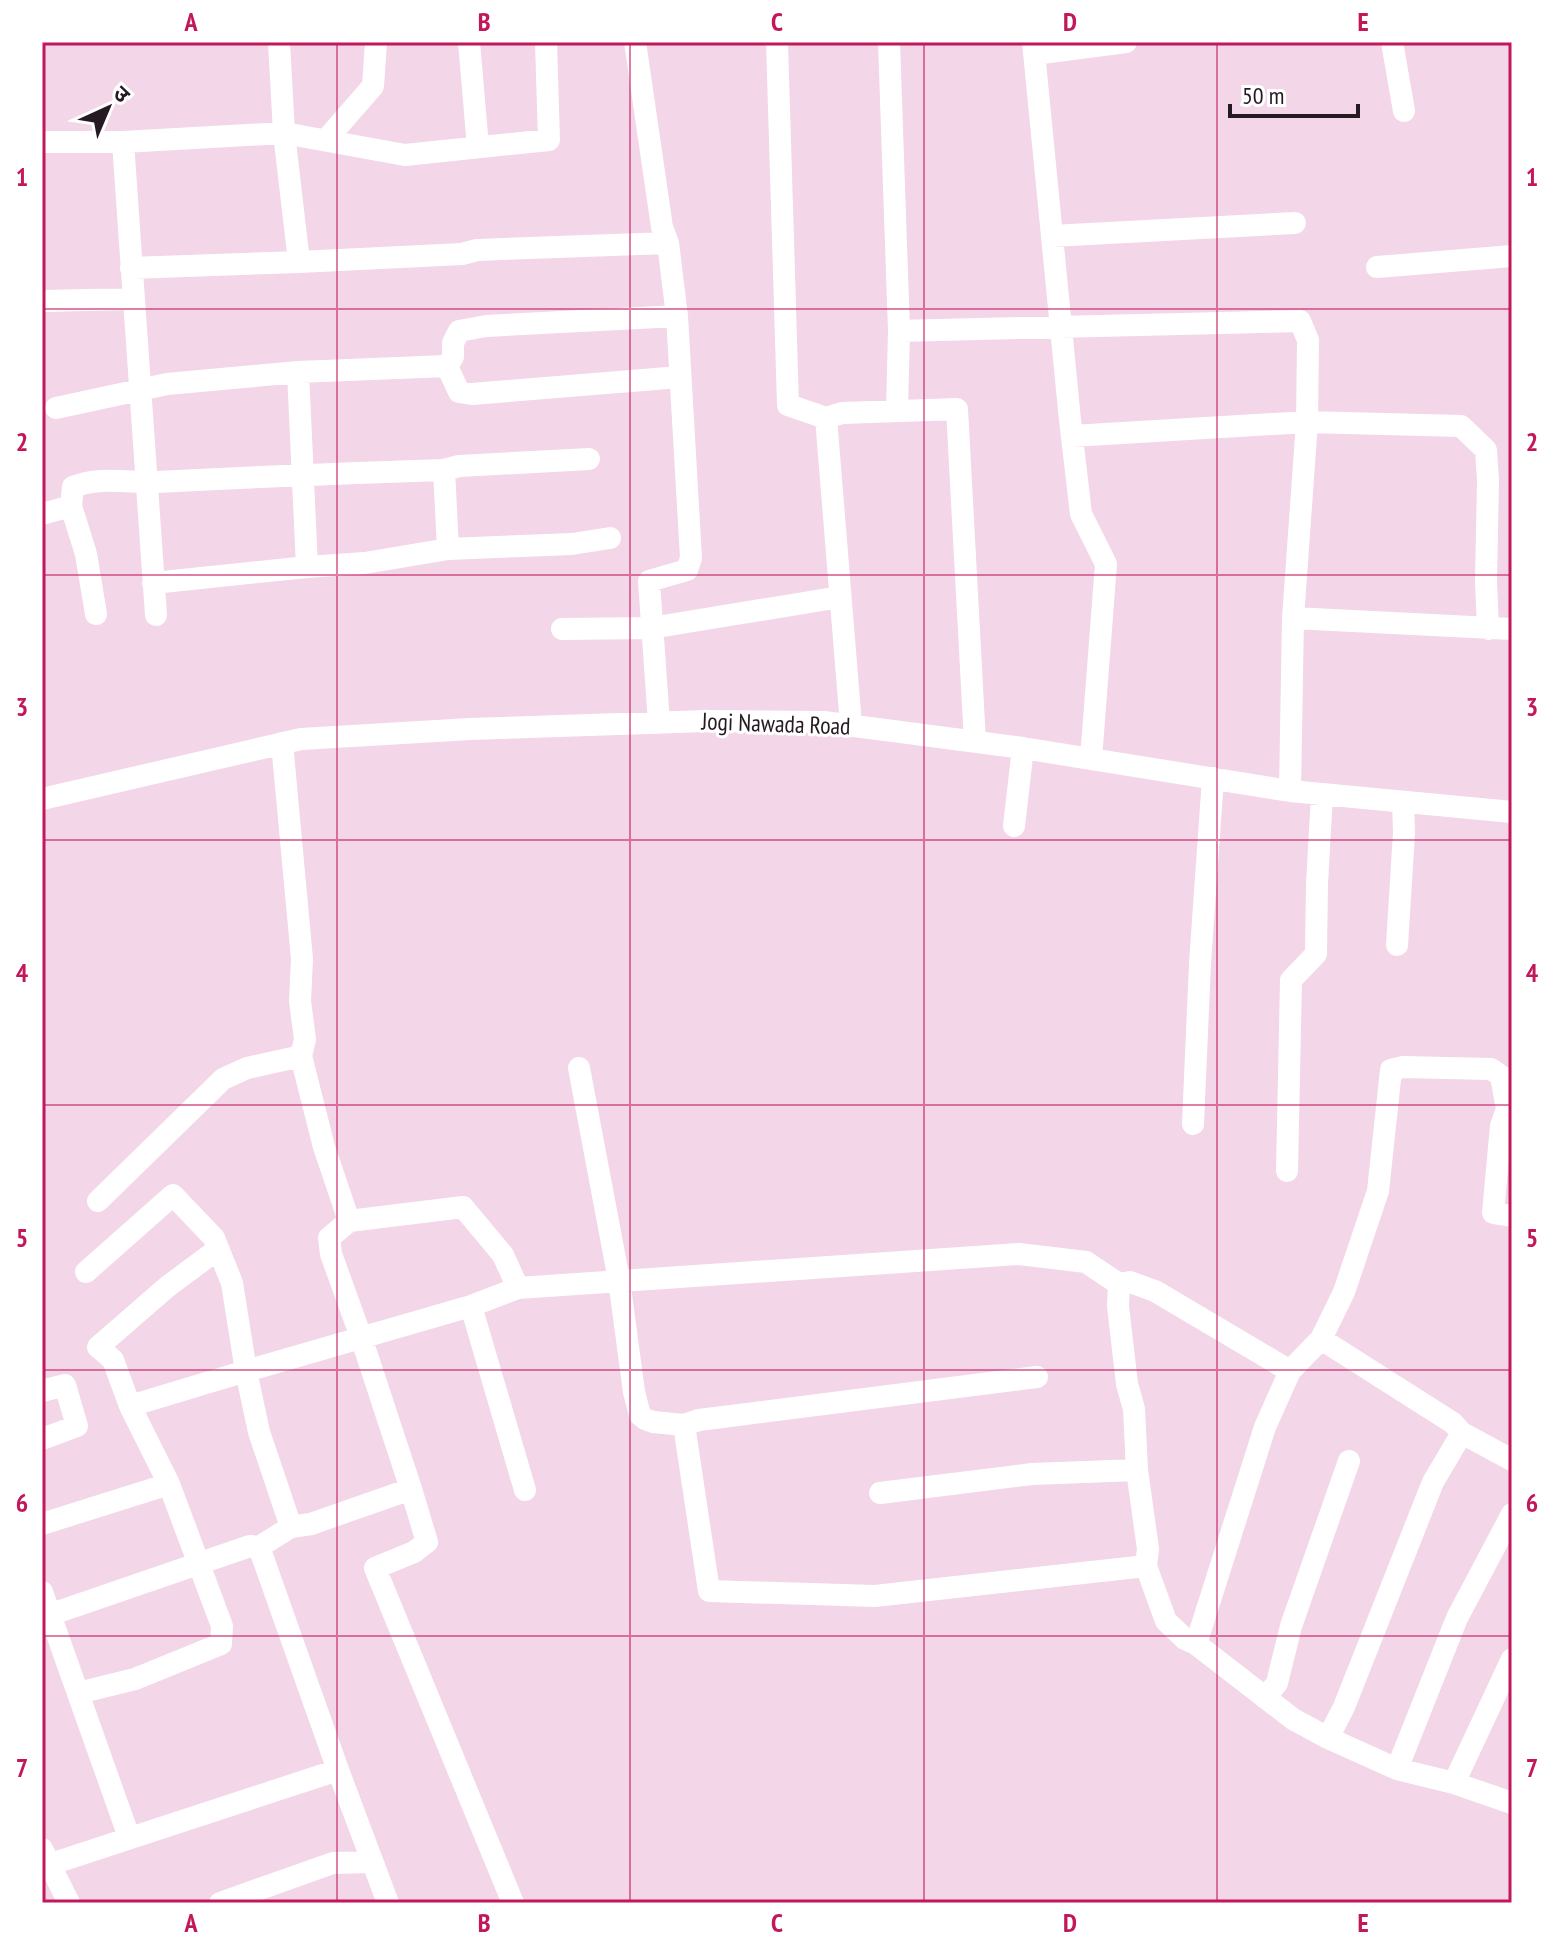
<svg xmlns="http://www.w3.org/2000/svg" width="1554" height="1945" font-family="'PT Sans Narrow','Noto Sans Devanagari',sans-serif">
<rect width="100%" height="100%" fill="#f3d6e8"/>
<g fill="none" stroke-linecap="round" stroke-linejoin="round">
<path stroke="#fff" stroke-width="22" d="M 279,42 L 284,133 L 299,262
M 469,42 L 478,147
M 635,42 L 662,227 L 668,243 L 677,316 L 691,558 L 687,570 L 649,581 L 659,723
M 777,42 L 788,405 L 826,418 L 842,413 L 957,409 L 975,742
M 889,42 L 899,331 L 897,410
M 1033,42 L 1070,420 L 1081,514 L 1106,564 L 1091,759
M 1392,42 L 1404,111
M 1034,54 L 1126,42
M 326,140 L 373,86 L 376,42
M 42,142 L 123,142 L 284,133 L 405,155 L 549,140 L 546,42
M 123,142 L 156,615
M 1052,236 L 1295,223
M 1377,267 L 1512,256
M 131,268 L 299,262 L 462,254 L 477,250 L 668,243
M 42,301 L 134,299
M 899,331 L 1300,321 L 1308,340 L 1307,422 L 1293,618 L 1290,791
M 447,366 L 453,357 L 453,343 L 459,331 L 486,326 L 677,316
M 447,366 L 459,392 L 472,394 L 680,377
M 298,372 L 307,567
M 56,408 L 167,384 L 298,372 L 447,366
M 826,418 L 851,725
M 1072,436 L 1307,422 L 1461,426 L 1486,450 L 1488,480 L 1486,582 L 1488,629
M 444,470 L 448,549
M 42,514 L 71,506
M 153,583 L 307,567 L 365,563 L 448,549 L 572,544 L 610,538
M 96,614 L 86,554 L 71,506 L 73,487 C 99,476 130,483 157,482 C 252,477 348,473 444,470 L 459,466 L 589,459
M 1293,618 L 1512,629
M 562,629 L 651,628 L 840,597
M 282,743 L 302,959 L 300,1001 L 305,1039 L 301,1056 L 324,1147 L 349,1221
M 42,799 L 301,739 L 470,729 L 707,721 L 824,722 L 1023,748 L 1290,791 L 1512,812
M 1014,826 L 1023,748
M 1397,945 L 1404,833 L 1403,802
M 579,1068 L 619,1280 L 634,1392 L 640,1415 L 645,1419 L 653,1422 L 684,1425 L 699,1420 L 1037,1377
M 1193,1124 L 1200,963 L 1213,778
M 1287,1171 L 1291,980 L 1316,954 L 1317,884 L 1322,794
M 98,1201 L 223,1079 L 247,1068 L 301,1056
M 86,1272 L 173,1195 L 214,1238 L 232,1283 L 246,1371 L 259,1432 L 291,1527
M 1119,1284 L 1118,1306 L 1127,1384 L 1134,1409 L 1137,1470 L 1148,1549 L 1146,1566 L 1166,1621 L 1185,1639 L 1196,1644 L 1293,1719 L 1328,1738 L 1397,1769 L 1454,1783 L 1512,1803
M 471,1306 L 525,1490
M 1321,1339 L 1453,1423 L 1462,1433 L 1512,1460
M 42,1391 L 65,1385 L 77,1426 L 42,1439
M 130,1406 L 246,1371 L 471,1306 L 518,1288 L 1019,1254 L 1086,1262 L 1119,1284 L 1130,1282 L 1155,1291 L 1290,1371
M 684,1425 L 709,1591 L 875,1596 L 1146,1566
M 411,1489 L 427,1542 L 414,1552 L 375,1568 L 513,1903
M 880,1493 L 1032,1474 L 1137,1470
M 42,1524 L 169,1484
M 259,1547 L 338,1770 L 388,1903
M 42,1592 L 129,1837
M 49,1615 L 250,1546 L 259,1547 L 291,1527 L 311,1524 L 411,1489 L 361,1337 L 331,1254 L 329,1238 L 349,1221 L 463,1207 L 503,1255 L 518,1288
M 1196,1644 L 1265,1427 L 1290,1371 L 1321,1339 L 1344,1292 L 1378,1191 L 1391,1070 L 1403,1067 L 1491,1069 L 1501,1076 L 1507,1109 L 1501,1126 L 1493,1213 L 1512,1216
M 78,1693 L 135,1679 L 221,1644 L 222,1626 L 169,1484 L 130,1406 L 113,1360 L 98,1347 L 167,1287 L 218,1249
M 1265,1698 L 1277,1683 L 1291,1626 L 1349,1461
M 1328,1738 L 1344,1707 L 1433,1482 L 1462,1433
M 1397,1769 L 1457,1618 L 1512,1514
M 1454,1783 L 1512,1659
M 42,1849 L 69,1903
M 42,1867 L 338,1770
M 220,1903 L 333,1863 L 372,1862"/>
</g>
<path fill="none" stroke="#c2185b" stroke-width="2" stroke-opacity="0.55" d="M 337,42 L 337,1903M 630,42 L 630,1903M 924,42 L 924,1903M 1217,42 L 1217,1903M 42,309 L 1512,309M 42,575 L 1512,575M 42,840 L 1512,840M 42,1105 L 1512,1105M 42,1370 L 1512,1370M 42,1636 L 1512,1636"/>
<g text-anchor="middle" stroke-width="6" stroke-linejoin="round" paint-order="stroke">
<g font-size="24" fill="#251a21" stroke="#fff">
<text transform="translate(776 724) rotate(2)" y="8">Jogi Nawada Road</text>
</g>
</g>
<rect width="1554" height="1945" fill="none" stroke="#ffffff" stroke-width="88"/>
<g transform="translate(108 108) rotate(44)" stroke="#ffffff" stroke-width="6" paint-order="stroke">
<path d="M0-6L14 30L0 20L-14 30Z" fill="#251a21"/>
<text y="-12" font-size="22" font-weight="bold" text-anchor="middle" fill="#251a21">उ</text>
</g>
<path d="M1230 104v12h128v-12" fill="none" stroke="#251a21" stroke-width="4"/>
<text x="1242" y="104" font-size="24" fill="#251a21" stroke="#ffffff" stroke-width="6" paint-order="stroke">50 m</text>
<rect x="44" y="44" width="1466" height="1857" fill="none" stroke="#c2185b" stroke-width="3"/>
<g font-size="26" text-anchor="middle" font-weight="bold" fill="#c2185b">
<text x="191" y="31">A</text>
<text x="484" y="31">B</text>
<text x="777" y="31">C</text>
<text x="1070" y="31">D</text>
<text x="1363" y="31">E</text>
<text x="22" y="186">1</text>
<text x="1532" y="186">1</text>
<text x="22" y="451">2</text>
<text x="1532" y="451">2</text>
<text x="22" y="716">3</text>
<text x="1532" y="716">3</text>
<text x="22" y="982">4</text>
<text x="1532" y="982">4</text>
<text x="22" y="1247">5</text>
<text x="1532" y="1247">5</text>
<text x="22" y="1512">6</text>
<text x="1532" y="1512">6</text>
<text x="22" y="1777">7</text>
<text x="1532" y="1777">7</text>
<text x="191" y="1932">A</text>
<text x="484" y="1932">B</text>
<text x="777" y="1932">C</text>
<text x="1070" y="1932">D</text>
<text x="1363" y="1932">E</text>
</g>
</svg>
